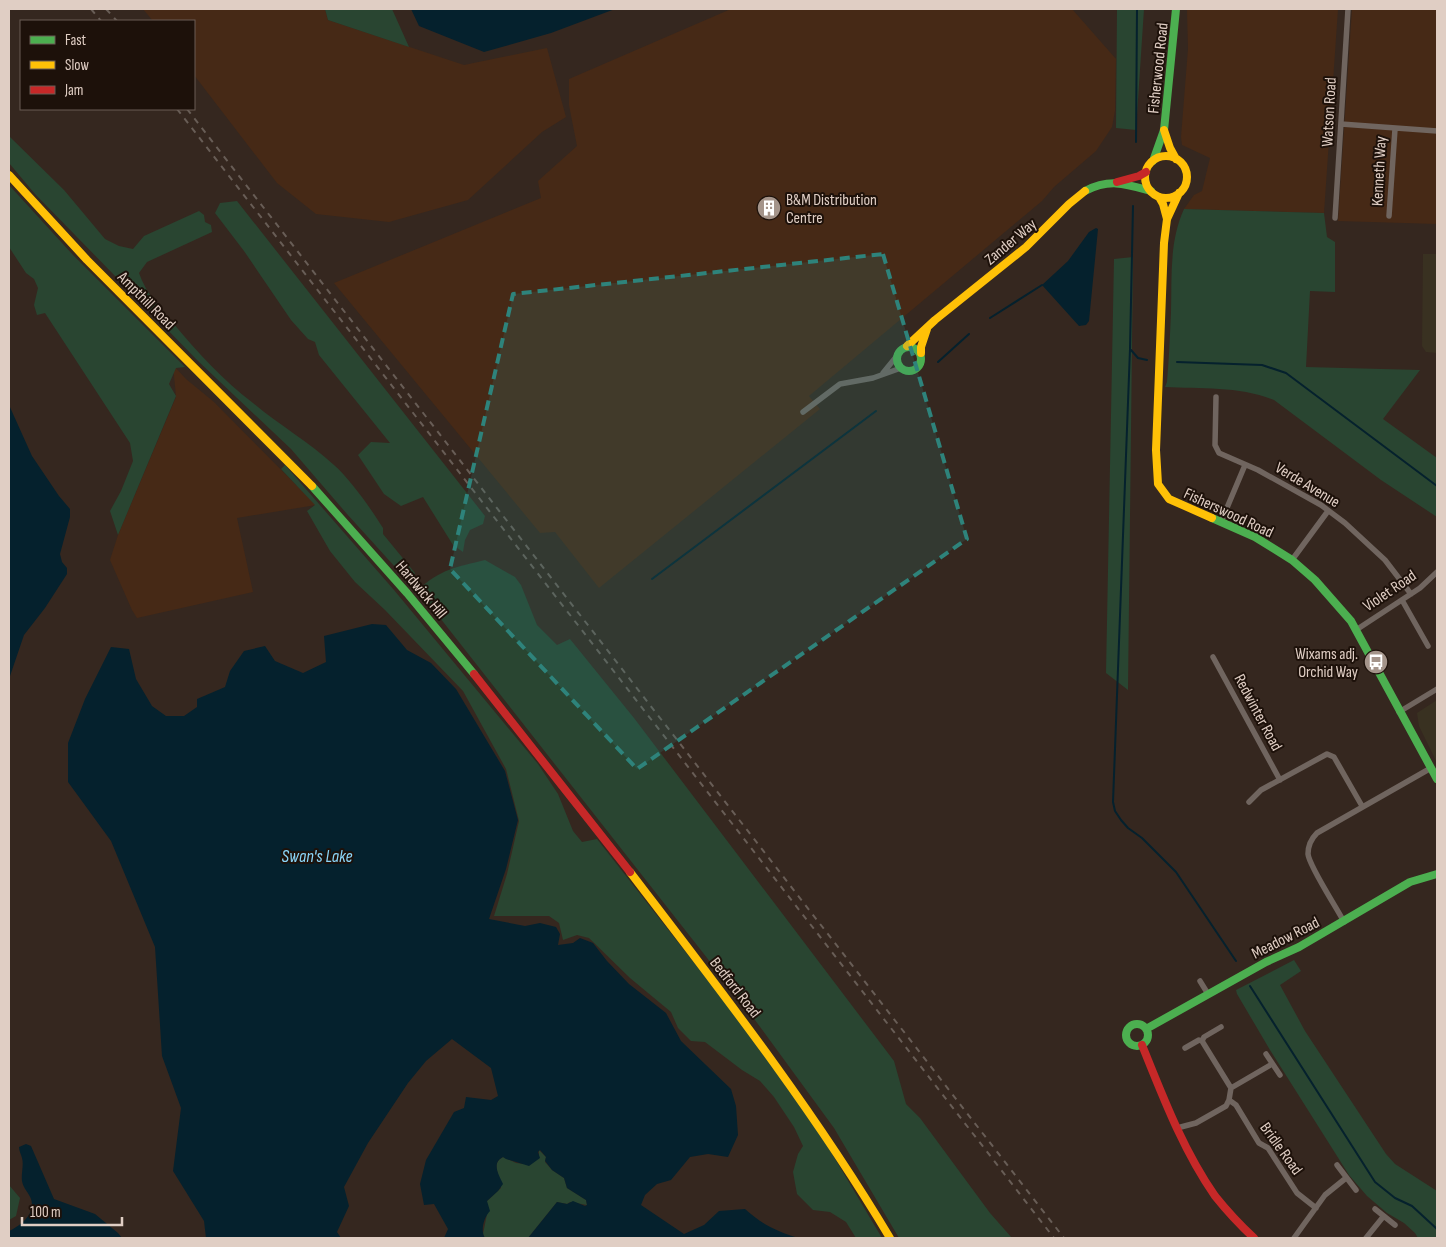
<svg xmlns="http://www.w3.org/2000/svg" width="1446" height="1247" font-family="'Sofia Sans Condensed',sans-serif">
<rect width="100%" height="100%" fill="#35271f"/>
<path fill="#462916" d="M 143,9 L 325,9 L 328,20 L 464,65 L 547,48 L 566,117 L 542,132 L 468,200 L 389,222 L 316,214 L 277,183 L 194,75 L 194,21 L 153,21 Z
M 731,9 L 1072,9 L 1116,59 L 1115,111 L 1112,127 L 1096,151 L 1054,187 L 1042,201 L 809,396 L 820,409 L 599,588 L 555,532 L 540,533 L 334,283 L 541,198 L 538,181 L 577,146 L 569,105 L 569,79 Z
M 1187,9 L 1338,9 L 1324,213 L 1184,209 L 1194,195 L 1202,191 L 1210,158 L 1182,145 L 1181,137 L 1188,49 Z
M 1352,9 L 1437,9 L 1437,224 L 1338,221 Z
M 173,365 L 186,379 L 214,402 L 316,505 L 237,518 L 253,592 L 137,618 L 132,610 L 110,560 L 118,535 L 176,397 Z"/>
<path fill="#393121" d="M 1423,254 L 1437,254 L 1437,353 L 1426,352 L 1422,346 Z
M 1437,700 L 1437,763 L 1419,726 L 1417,713 Z"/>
<path fill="#294531" d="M 325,9 L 392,9 L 409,47 L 328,20 Z
M 1117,9 L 1144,9 L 1136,130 L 1116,128 Z
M 9,136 L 64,190 L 105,239 L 119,246 L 133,249 L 144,236 L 199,211 L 204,215 L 205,222 L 211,225 L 212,232 L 147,262 L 139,273 C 146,293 159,307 173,323 C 197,352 223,380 253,403 C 279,425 309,442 334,465 C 351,480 371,509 383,528 L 383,534 L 415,573 L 414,581 L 396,568 L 347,514 L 291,449 L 198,361 L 35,194 L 9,163 Z
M 9,185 L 73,255 L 185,367 L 176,368 L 169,384 L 176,396 L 118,535 L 110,511 L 121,491 L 133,461 L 130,443 L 45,313 L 37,315 L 34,305 L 38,288 L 34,279 L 26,273 L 9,247 Z
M 237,201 L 485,516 L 483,524 L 470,530 L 465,540 L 463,552 L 453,545 L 423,497 L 401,506 L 384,494 L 358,455 L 371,442 L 390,443 L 319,355 L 315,342 L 308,339 L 291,320 L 244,251 L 215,213 L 220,203 Z
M 1184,209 L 1324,213 L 1327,237 L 1335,242 L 1335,292 L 1310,291 L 1306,367 L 1420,370 L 1383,419 L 1437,458 L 1437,517 L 1381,480 L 1274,400 C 1240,386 1201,389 1165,387 L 1167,382 C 1169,358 1170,335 1171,312 C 1172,277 1169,242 1184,209 Z
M 1133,257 L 1128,690 L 1106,673 L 1114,259 Z
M 285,465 L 394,590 L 538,764 L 558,794 L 573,831 L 582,842 L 597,839 L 765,1053 L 821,1135 L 882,1238 L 856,1238 L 846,1222 L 830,1212 L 813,1210 L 797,1194 L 793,1172 L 798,1154 L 803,1146 L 794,1127 L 774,1097 L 760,1081 L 742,1070 L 705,1042 L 691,1041 L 678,1028 L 671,1012 L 630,978 L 589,938 L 577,935 L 563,940 L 559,923 L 549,916 L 494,916 L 507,874 L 519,821 L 506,769 L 463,691 L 385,610 L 355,582 L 330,551 L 307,511 L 315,505 L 281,469 Z
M 485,560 L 515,577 L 521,585 L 537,625 L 557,645 L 570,639 L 634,718 L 894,1061 L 906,1104 L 920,1118 L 990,1213 L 1012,1238 L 899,1238 L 834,1128 L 744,1005 L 418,590 C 440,569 457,567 485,560 Z
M 1294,960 L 1301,971 L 1280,985 L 1305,1031 L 1386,1154 L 1395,1164 L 1437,1191 L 1437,1238 L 1418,1238 L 1415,1233 L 1404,1223 L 1387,1213 L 1367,1196 L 1349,1175 L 1270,1050 L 1237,994 L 1236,990 Z
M 539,1150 L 546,1157 L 545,1162 L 552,1170 L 564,1178 L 567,1188 L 586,1200 L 587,1205 L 570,1202 L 567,1204 L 557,1202 L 528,1238 L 485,1238 L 483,1234 L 487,1214 L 487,1201 L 501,1188 C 501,1178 490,1163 503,1157 L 516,1163 L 524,1164 L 539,1155 Z
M 9,1185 L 20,1198 L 16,1216 L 9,1220 Z"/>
<path fill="#05212d" d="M 411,9 L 615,9 L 551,33 L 484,52 L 419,26 Z
M 1096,228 L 1098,229 L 1089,321 L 1086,325 L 1079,326 L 1042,285 L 1068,261 L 1089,232 Z
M 9,405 L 32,456 L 59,496 L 70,509 L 70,517 L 60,554 L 62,562 L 67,568 L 67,574 L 45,608 L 24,635 L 9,679 Z
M 372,624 L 386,625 L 407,650 L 431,663 L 456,689 L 505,771 L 518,820 L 506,869 L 489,919 L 525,926 L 540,923 L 556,927 L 560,934 L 558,945 L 573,943 L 580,938 L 593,943 L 607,961 L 629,984 L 666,1013 L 681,1041 L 731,1089 L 736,1106 L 738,1135 L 728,1157 L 708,1154 L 690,1157 L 671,1180 L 657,1184 L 645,1195 L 641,1205 L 684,1234 L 704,1225 L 719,1211 L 745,1209 C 763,1225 776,1231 799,1238 L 528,1238 L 557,1202 L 567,1204 L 573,1201 L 585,1206 L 587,1205 L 586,1200 L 567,1188 L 564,1178 L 552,1170 L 545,1161 L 546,1157 L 540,1150 L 538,1152 L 540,1158 L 529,1166 L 506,1159 L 503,1157 C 491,1163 499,1175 503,1184 L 498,1191 L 487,1201 L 490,1211 C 484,1217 480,1231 485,1238 L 444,1238 L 448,1229 L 434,1204 L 424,1205 L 420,1184 L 426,1160 L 454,1112 L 464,1108 L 466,1097 L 491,1100 L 498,1096 L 491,1068 L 452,1039 L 426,1061 L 408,1083 L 368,1143 L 344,1187 L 349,1206 L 337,1232 L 341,1238 L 206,1238 L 204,1221 L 173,1171 L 181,1108 L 162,1056 L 155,947 L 111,841 L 68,782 L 68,743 L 85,699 L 111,647 L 129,649 L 136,679 L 152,706 L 166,716 L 184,716 L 197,707 L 197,699 L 225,687 L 230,671 L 244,651 L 265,646 L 275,661 L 303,673 L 326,662 L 324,636 Z
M 26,1144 L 31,1146 L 54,1199 L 95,1214 L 118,1233 L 122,1238 L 9,1238 L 9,1231 C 20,1226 36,1214 31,1199 C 29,1193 23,1188 22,1181 C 21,1174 24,1165 22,1158 C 21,1154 19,1151 19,1147 Z"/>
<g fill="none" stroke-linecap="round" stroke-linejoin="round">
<path stroke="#05212d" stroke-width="2" d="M 1136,142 L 1137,9
M 1133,206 L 1130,349 L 1113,802 L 1115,811 L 1121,820 L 1128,828 L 1142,838 L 1176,872 L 1236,961
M 990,318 L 1042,285
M 1131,350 L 1138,358 L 1147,360
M 938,362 L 969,334
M 1177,362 L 1262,365 L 1286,373 L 1437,486
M 652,579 L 876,411
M 1250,986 L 1375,1182 L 1395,1198 L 1412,1206 L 1437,1229"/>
<path stroke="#70655f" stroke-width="5.5" d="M 1341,124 L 1437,131
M 1389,216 L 1395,129
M 1335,218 L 1348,9
M 883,373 L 896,357
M 1216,397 L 1215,445 L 1219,453 L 1258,470 L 1321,505 L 1345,523 L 1385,560 L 1411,594
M 803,412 L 840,384 L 873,378 L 901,368
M 1221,522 L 1245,465
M 1292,560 L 1328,511
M 1402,600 L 1428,646
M 1356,630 L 1420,588 L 1437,572
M 1213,657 L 1280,780
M 1399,712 L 1437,689
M 1249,802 L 1261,790 L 1327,754 L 1334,757 L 1362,806
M 1344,922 C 1337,908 1309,866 1308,854 C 1308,845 1311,839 1317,833 L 1431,768
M 1200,981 L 1208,994
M 1202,1041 L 1204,1037 L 1221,1027
M 1266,1054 L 1280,1075
M 1231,1088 L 1272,1064
M 1229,1100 L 1236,1105 L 1259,1143 L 1268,1148 L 1297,1193 L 1316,1208
M 1177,1128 L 1196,1123 L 1226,1106 L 1229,1100 L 1231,1088 L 1202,1041 L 1199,1040 L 1185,1048
M 1337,1165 L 1356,1190
M 1375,1209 L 1395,1225
M 1294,1238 L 1325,1195 L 1346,1178
M 1366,1238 L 1383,1217"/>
<path stroke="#4caf50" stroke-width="8" d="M 1153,161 L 1164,130 L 1176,9
M 1085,191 C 1110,178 1126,184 1151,191
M897 359a12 12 0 1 1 24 0a12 12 0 1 1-24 0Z
M 312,486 L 407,593 L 474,674
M 1212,518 L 1255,537 L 1292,560 L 1315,580 L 1351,621 L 1437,779
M1126 1035a11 11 0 1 1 22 0a11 11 0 1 1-22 0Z
M 1146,1029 L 1266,962 L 1299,947 L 1410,882 L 1437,874"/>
<path stroke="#ffc107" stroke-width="8" d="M 1164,130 L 1170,148 L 1176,159
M1145 177a21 21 0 1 1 42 0a21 21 0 1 1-42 0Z
M 9,175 L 87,260 L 312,486
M 1179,193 L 1167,219 L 1164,243 L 1156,450 L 1158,484 L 1169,499 L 1212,518
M 1159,197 L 1163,204 L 1167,219
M 907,346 L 935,320 L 1026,247 L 1069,204 L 1085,191
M 921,353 L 921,347 L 927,329
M 630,872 C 721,991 813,1109 890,1238"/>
<path stroke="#c62828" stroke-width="8" d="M 1117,182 L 1139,176 L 1146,172
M 474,674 L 630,872
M 1142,1045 C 1163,1097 1183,1150 1215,1196 C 1227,1211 1240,1225 1254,1238"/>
<path stroke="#685d56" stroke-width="2" stroke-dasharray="6 6" stroke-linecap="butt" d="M 91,9 L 101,21
M 106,9 L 117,21
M 177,109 L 1054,1238
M 187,109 L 1064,1238"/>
</g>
<path fill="#2e837b" fill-opacity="0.2" stroke="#2e837b" stroke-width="4" stroke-dasharray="10 6" stroke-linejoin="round" d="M 883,254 L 967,539 L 637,769 L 450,569 L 513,294 Z"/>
<defs>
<g id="building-disc" transform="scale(1.25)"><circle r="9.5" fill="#a4948a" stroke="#1d110a"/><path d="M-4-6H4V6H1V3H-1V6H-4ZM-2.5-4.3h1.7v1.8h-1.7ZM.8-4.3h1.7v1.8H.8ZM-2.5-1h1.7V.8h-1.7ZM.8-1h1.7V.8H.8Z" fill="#fff"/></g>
<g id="bus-disc" transform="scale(1.25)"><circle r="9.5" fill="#a4948a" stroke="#1d110a"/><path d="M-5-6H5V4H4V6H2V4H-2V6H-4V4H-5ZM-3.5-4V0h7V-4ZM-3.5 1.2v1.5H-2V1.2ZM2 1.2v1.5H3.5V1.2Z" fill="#fff"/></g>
</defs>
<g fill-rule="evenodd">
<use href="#building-disc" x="769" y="208"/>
<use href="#bus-disc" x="1376" y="662"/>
</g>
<g text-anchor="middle" stroke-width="4" stroke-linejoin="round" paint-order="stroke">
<g font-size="16" fill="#e0cec4" stroke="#1d110a">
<text transform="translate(1157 68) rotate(-84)" y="6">Fisherwood Road</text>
<text transform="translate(1328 112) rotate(-87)" y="6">Watson Road</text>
<text transform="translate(1378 171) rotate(-87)" y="6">Kenneth Way</text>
<text transform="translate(1010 241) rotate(-40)" y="6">Zander Way</text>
<text transform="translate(147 300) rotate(45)" y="6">Ampthill Road</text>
<text transform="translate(1308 484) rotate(31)" y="6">Verde Avenue</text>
<text transform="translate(1229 512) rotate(25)" y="6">Fisherswood Road</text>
<text transform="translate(422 589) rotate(50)" y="6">Hardwick Hill</text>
<text transform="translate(1389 590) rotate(-34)" y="6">Violet Road</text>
<text transform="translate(1259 712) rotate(62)" y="6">Redwinter Road</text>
<text transform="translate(1285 937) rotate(-27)" y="6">Meadow Road</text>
<text transform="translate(736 987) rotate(52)" y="6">Bedford Road</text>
<text transform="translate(1282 1148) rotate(54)" y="6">Bridle Road</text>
</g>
<g font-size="16" fill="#e0cec4" stroke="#1d110a" text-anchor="start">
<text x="786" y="205">B&amp;M Distribution<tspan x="786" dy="18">Centre</tspan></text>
<text x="1358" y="659" text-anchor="end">Wixams adj.<tspan x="1358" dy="18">Orchid Way</tspan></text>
</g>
<g font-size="18" font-style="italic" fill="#8ad5f8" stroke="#1d110a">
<text x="317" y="862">Swan's Lake</text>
</g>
</g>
<rect width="1446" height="1247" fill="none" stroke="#e0cec4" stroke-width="20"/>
<rect x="20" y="20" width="175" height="90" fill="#1d110a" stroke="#6b5d54"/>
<rect x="30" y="36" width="25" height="8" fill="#4caf50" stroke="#6b5d54"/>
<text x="65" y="45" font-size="15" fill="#e0cec4">Fast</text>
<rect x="30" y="61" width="25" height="8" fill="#ffc107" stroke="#6b5d54"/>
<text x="65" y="70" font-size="15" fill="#e0cec4">Slow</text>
<rect x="30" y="86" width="25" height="8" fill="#c62828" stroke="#6b5d54"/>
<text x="65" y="95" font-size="15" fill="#e0cec4">Jam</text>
<path d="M22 1217v8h100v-8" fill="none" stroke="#e0cec4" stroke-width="2.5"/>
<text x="30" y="1217" font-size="15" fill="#e0cec4" stroke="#1d110a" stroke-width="4" paint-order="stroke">100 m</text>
</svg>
